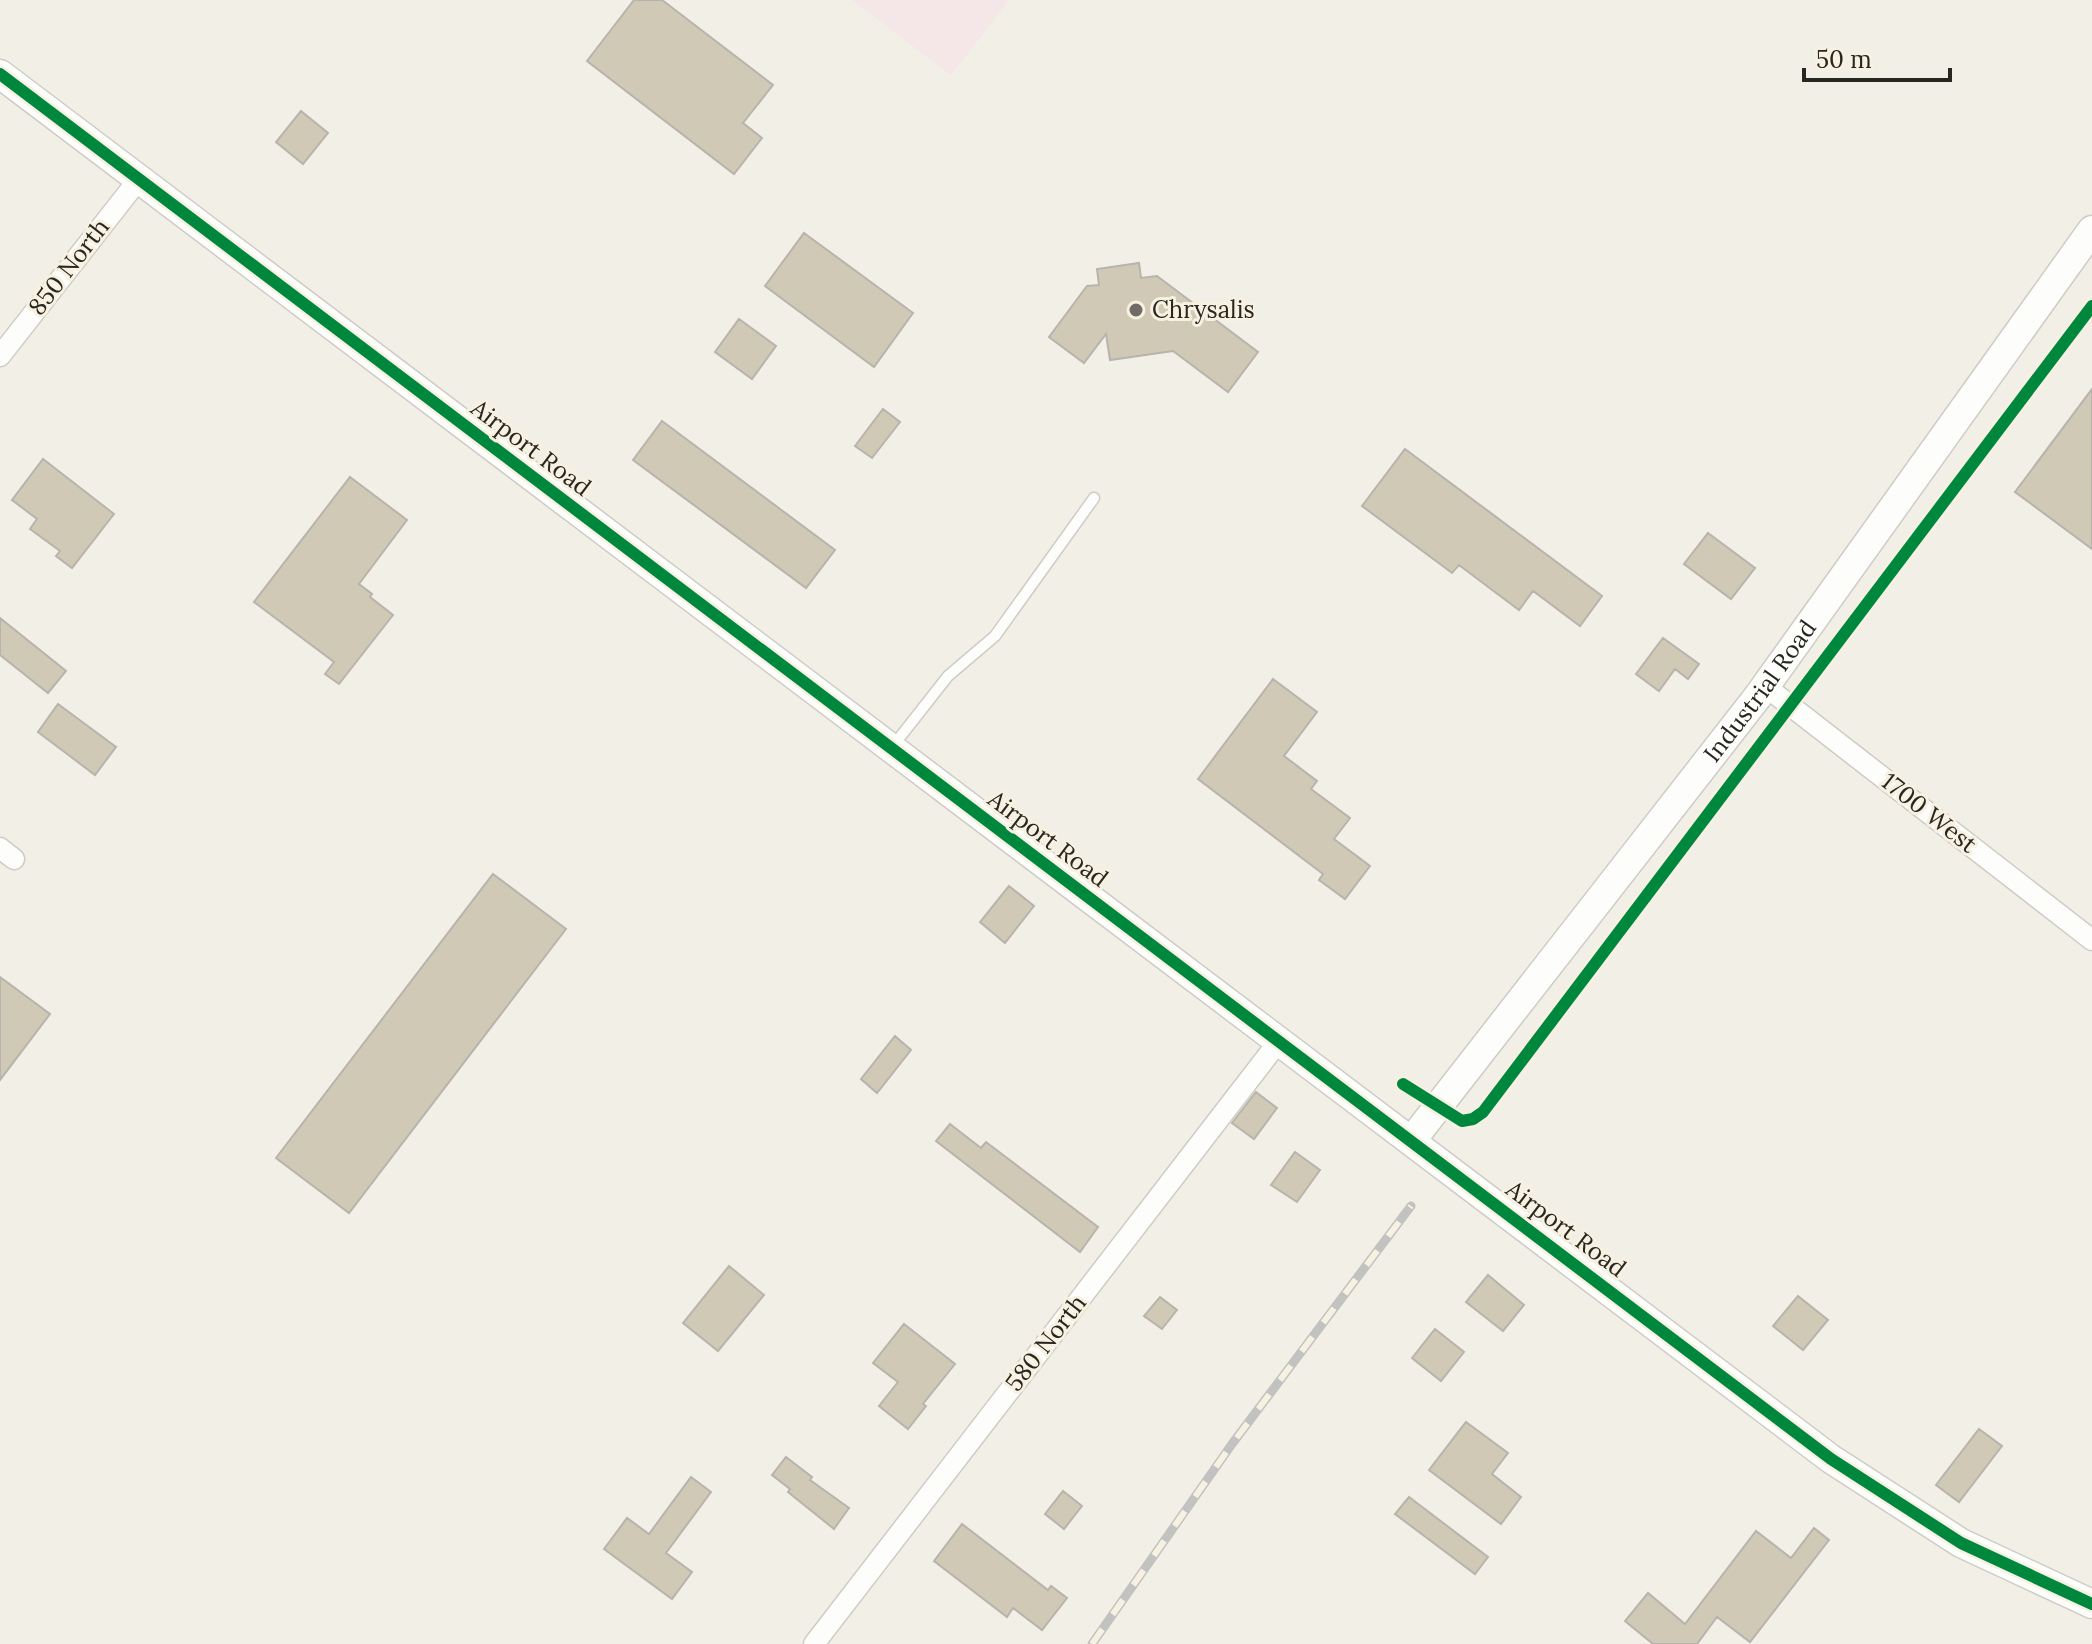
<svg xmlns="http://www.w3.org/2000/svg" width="2092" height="1644" font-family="Lora,serif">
<rect width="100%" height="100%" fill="#f2efe6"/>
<path fill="#f5e6e8" d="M 852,0 L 1009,0 L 951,75 Z"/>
<path fill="#d0c9b6" stroke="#b7b4ad" stroke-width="2" d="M 634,0 L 662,0 L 773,85 L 743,123 L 762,138 L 734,174 L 587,61 Z
M 301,111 L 328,133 L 303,164 L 276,142 Z
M 804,233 L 913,313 L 874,367 L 765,286 Z
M 1139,263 L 1141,278 L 1157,276 L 1258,352 L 1228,392 L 1173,351 L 1110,360 L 1106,334 L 1084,363 L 1049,337 L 1087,286 L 1099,285 L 1097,269 Z
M 739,319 L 776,346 L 752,379 L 715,352 Z
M 2092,389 L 2092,549 L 2015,492 Z
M 883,409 L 900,422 L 872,458 L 855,446 Z
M 662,421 L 835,550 L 806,588 L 633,460 Z
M 1405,449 L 1602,596 L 1580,626 L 1533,591 L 1519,610 L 1459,565 L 1452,573 L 1362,506 Z
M 43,459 L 114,514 L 72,568 L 56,556 L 60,551 L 30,529 L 37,519 L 12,500 Z
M 350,477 L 407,520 L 359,584 L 372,594 L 370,597 L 393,615 L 339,684 L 325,674 L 334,662 L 254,602 Z
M 1708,533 L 1755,568 L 1731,599 L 1684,564 Z
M 0,618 L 66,671 L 48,693 L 0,655 Z
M 1663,638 L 1699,664 L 1688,679 L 1675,669 L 1659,691 L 1636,674 Z
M 1273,679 L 1317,712 L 1284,756 L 1317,781 L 1311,789 L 1350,818 L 1334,839 L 1370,866 L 1345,899 L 1319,880 L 1323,874 L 1198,779 Z
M 58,704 L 116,747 L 95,775 L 38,732 Z
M 493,874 L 566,929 L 349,1213 L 276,1158 Z
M 1009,886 L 1034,906 L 1005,943 L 980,922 Z
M 0,977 L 50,1014 L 0,1080 Z
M 895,1036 L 911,1050 L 877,1093 L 861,1079 Z
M 1256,1092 L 1277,1108 L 1254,1139 L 1232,1123 Z
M 950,1124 L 981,1148 L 986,1142 L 1098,1227 L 1080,1252 L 936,1141 Z
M 1295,1152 L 1320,1170 L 1297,1202 L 1271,1185 Z
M 729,1266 L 764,1295 L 718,1351 L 683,1323 Z
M 1488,1275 L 1524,1305 L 1503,1331 L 1466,1302 Z
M 1798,1296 L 1828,1320 L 1803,1350 L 1773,1326 Z
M 1160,1297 L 1177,1310 L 1162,1329 L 1144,1316 Z
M 904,1324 L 955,1364 L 923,1404 L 926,1406 L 908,1429 L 879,1406 L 898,1382 L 873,1363 Z
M 1435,1329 L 1464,1352 L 1441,1381 L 1412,1358 Z
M 1466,1422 L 1508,1453 L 1492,1474 L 1521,1497 L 1501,1524 L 1429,1470 Z
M 1979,1429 L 2002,1446 L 1959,1502 L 1936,1485 Z
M 786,1457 L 812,1477 L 810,1480 L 849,1508 L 834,1529 L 788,1492 L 790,1489 L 772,1475 Z
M 691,1477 L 711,1492 L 666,1553 L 692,1572 L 672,1599 L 604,1549 L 627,1518 L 649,1534 Z
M 1063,1491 L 1082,1506 L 1064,1529 L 1045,1514 Z
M 1409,1497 L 1488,1557 L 1475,1574 L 1395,1514 Z
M 962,1524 L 1048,1590 L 1051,1586 L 1067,1598 L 1042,1630 L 1013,1608 L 1007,1617 L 934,1561 Z
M 1814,1528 L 1829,1540 L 1750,1642 L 1717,1617 L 1697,1644 L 1653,1644 L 1625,1621 L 1648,1593 L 1685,1624 L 1756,1531 L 1791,1558 Z"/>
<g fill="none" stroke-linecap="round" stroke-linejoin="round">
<g stroke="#ceccc5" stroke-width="13">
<path id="lane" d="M 893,746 L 948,676 L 995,636 L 1094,498"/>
</g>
<g stroke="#ceccc5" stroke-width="23">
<path id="street" d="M 0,356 L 139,179
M 1765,686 L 2092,940
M 0,848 L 14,859
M 814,1644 L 1279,1041"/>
</g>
<g stroke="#ceccc5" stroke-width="31">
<g id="secondary">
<path d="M 0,74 L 1831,1459 L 1961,1543 L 2092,1604"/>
<path id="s1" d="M 1412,1140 L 1759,695 L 2092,230"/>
</g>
</g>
<use href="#lane" stroke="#fdfdfb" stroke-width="10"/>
<use href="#street" stroke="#fdfdfb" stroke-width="20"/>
<use href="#secondary" stroke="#fdfdfb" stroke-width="28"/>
<g stroke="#c2c2c0" stroke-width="9">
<path id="rail" d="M 1092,1644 L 1232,1444 L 1411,1206"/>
</g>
<use href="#rail" stroke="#f7f1e1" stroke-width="6" stroke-dasharray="18" stroke-linecap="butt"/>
<g stroke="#f7f1e1" stroke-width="17">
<path id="cycleway" d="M 0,74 L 1831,1459 L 1961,1543 L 2092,1604
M 1403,1084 L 1462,1121 L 1473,1119 L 1483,1112 L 2092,306"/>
</g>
<use href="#cycleway" stroke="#00873e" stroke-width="12"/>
</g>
<circle fill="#6f6c65" stroke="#f7f1e1" stroke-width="3" cx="1136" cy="310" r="8"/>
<g text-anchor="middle" stroke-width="6" stroke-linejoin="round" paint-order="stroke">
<g font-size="24" fill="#282620" stroke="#f7f1e1">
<text transform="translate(69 267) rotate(-52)" y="8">850 North</text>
<text transform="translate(531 448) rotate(37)" y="8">Airport Road</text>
<text dy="8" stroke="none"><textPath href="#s1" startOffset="568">Industrial Road</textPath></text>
<text transform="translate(1929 813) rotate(38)" y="8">1700 West</text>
<text transform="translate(1048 839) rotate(37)" y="8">Airport Road</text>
<text transform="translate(1566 1229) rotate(37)" y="8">Airport Road</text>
<text transform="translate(1046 1343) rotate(-52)" y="8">580 North</text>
</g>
<g font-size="24" fill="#282620" stroke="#f7f1e1" text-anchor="start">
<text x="1152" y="318">Chrysalis</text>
</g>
</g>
<path d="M1804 68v12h146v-12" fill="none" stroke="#282620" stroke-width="4"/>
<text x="1816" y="68" font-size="24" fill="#282620" stroke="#f7f1e1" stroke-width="6" paint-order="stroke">50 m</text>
</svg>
